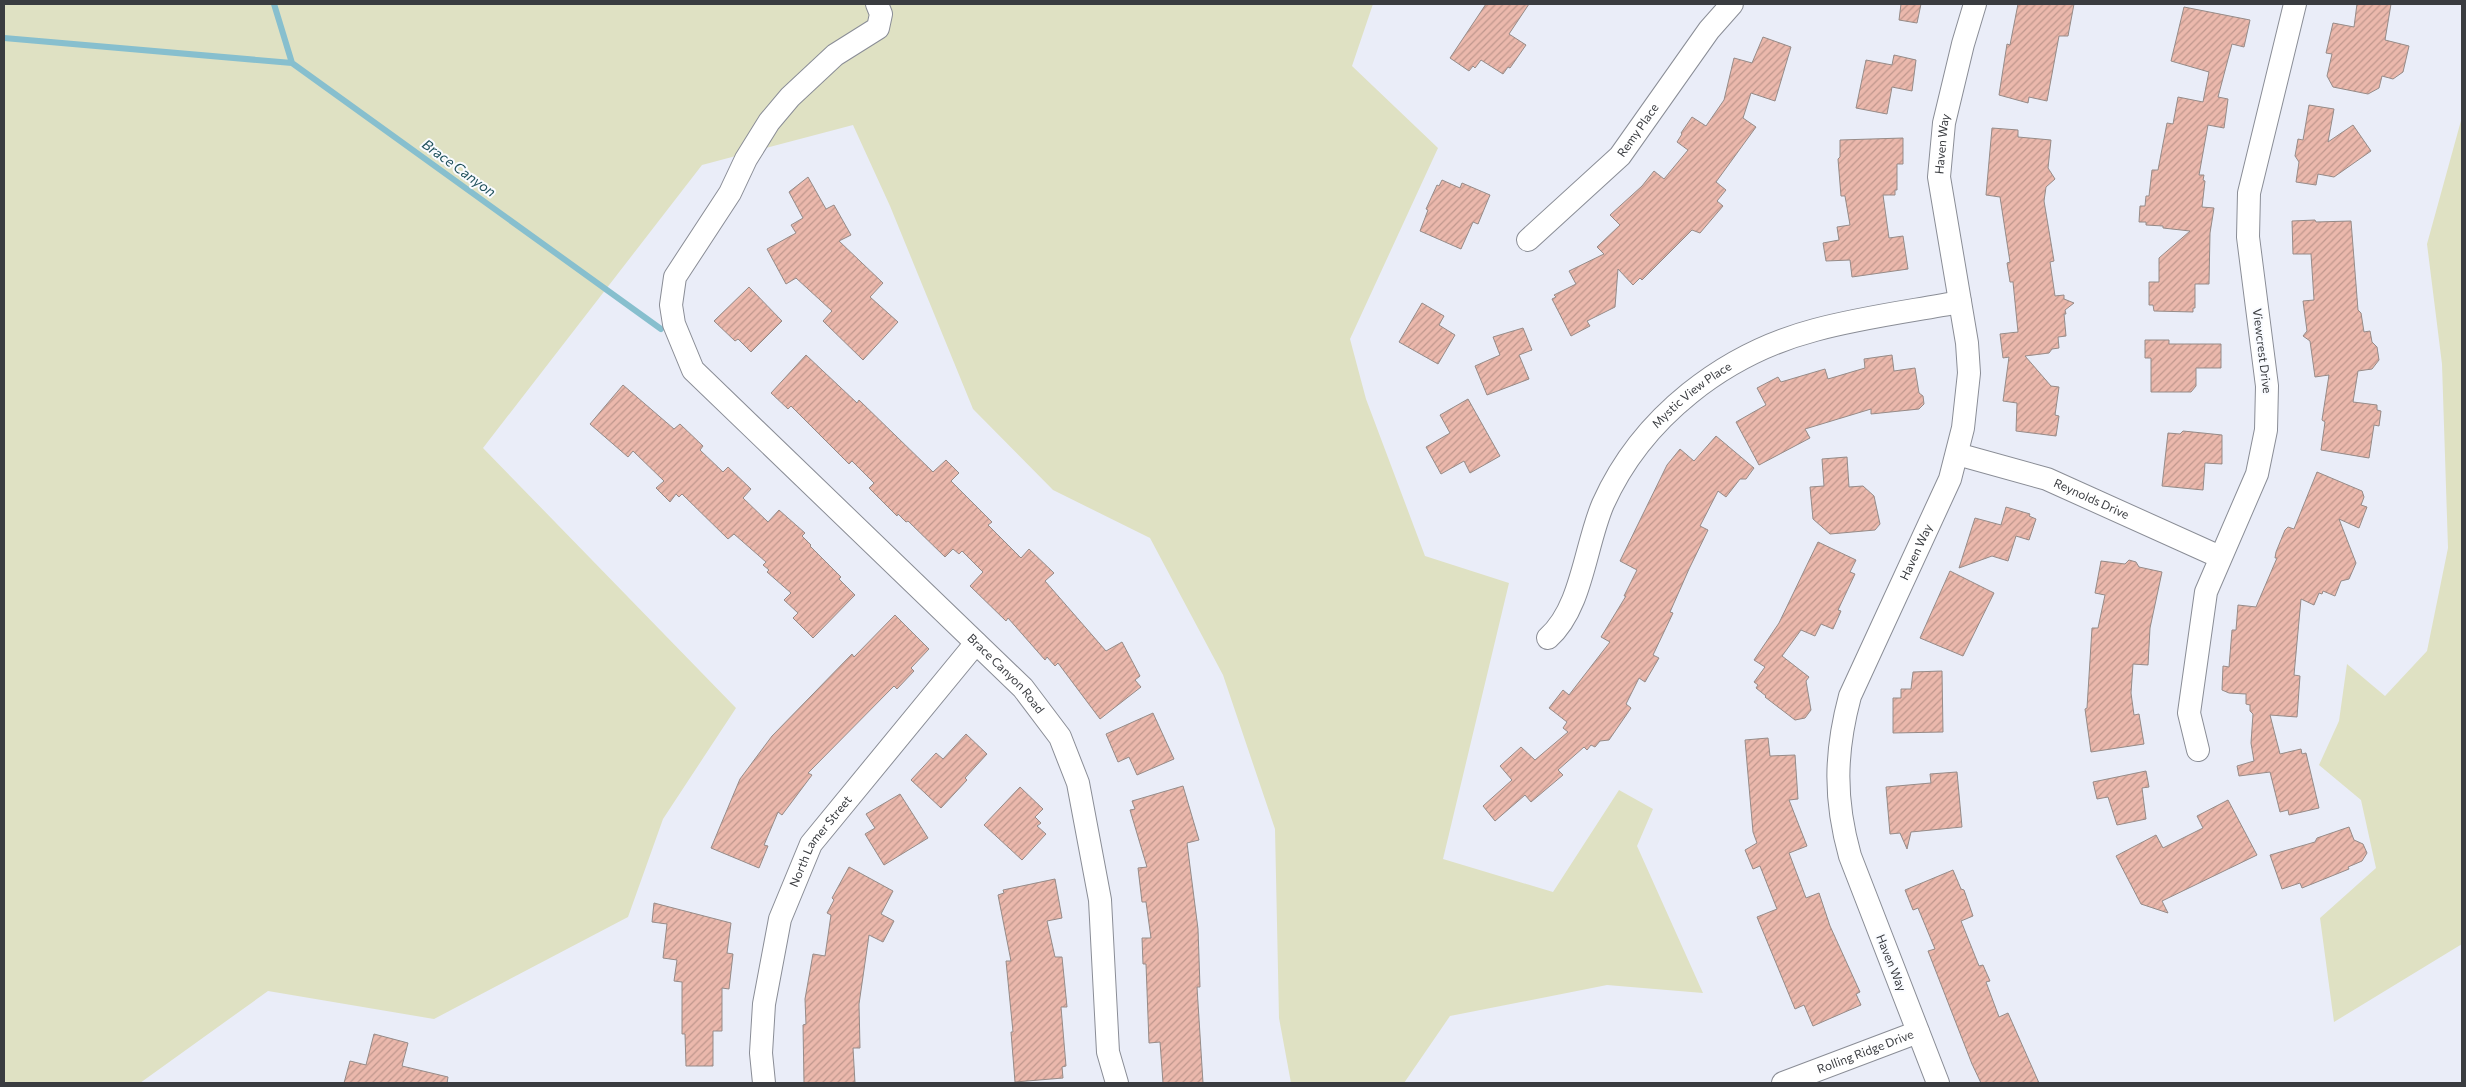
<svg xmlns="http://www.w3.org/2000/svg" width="2466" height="1087" font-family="Commissioner,sans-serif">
<defs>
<pattern id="building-hatch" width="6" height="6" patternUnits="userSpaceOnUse" patternTransform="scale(1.25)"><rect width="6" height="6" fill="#ebb8ac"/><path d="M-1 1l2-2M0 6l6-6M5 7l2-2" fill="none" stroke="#bf978d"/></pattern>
</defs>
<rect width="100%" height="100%" fill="#eaedf8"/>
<path fill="#dfe1c3" d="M 4,4 L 1373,4 L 1352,66 L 1438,148 L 1350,339 L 1366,399 L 1425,556 L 1509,583 L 1443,859 L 1553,892 L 1619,790 L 1653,809 L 1637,846 L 1703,993 L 1607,985 L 1450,1016 L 1404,1083 L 1291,1083 L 1279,1018 L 1275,829 L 1223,675 L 1150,538 L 1053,490 L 973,409 L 890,206 L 853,125 L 702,165 L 483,448 L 736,708 L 663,819 L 628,917 L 434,1019 L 268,991 L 140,1083 L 4,1083 Z
M 2462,117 L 2462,944 L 2334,1022 L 2320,918 L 2376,868 L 2361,800 L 2319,765 L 2339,721 L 2347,664 L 2385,696 L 2427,651 L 2448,548 L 2442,364 L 2427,244 Z"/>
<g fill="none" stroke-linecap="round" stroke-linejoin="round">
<path stroke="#87bfce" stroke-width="6" d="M 274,4 L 292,63 L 661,329
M 4,38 L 292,63"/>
</g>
<path fill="url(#building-hatch)" stroke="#968b88" d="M 1486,4 L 1529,4 L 1509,34 L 1526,45 L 1510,68 L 1508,67 L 1503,74 L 1481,60 L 1475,68 L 1473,66 L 1469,71 L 1450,58 Z
M 1901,4 L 1921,4 L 1917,23 L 1899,20 Z
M 2018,4 L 2074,4 L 2068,36 L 2059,36 L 2047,101 L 2029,97 L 2028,103 L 1999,95 L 2007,44 L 2010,45 Z
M 2357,4 L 2391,4 L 2385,40 L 2409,46 L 2403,72 L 2393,79 L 2382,76 L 2379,88 L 2368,94 L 2333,87 L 2327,76 L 2332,54 L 2326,53 L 2333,23 L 2354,27 Z
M 2184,7 L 2250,20 L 2244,47 L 2232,44 L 2218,97 L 2228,99 L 2224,128 L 2208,125 L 2199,175 L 2204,175 L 2203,180 L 2205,181 L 2202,207 L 2214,208 L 2210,233 L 2209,284 L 2195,284 L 2195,308 L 2193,308 L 2193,312 L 2154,311 L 2153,305 L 2149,305 L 2149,282 L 2159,282 L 2159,258 L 2190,231 L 2163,228 L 2163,226 L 2146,225 L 2146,222 L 2139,222 L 2140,206 L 2145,206 L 2146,196 L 2149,196 L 2152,170 L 2158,170 L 2167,123 L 2173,124 L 2178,97 L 2203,102 L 2209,72 L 2171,61 Z
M 1763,37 L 1791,47 L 1775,101 L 1751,93 L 1743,118 L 1756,127 L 1716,182 L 1726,190 L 1717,201 L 1723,206 L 1700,233 L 1692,230 L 1642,280 L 1640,278 L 1633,285 L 1618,269 L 1615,307 L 1587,321 L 1590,326 L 1571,336 L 1552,299 L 1556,297 L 1554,295 L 1576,284 L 1569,271 L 1604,254 L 1597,247 L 1620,225 L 1610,215 L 1642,186 L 1654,171 L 1664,179 L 1688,150 L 1677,142 L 1682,134 L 1681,133 L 1692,117 L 1706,126 L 1724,100 L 1734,58 L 1752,63 Z
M 1894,55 L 1916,60 L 1912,91 L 1892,87 L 1887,114 L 1856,108 L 1866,60 L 1892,65 Z
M 2309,105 L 2334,109 L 2328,142 L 2353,125 L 2371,151 L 2334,177 L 2318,174 L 2316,185 L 2296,182 L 2299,162 L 2295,156 L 2298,139 L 2303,140 Z
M 1992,128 L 2018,130 L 2018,137 L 2051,140 L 2048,168 L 2055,179 L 2046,187 L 2044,201 L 2054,261 L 2050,262 L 2055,296 L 2064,295 L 2064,299 L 2074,303 L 2065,310 L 2066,314 L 2064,314 L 2066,336 L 2058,337 L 2059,348 L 2052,349 L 2049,353 L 2025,356 L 2051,386 L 2059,387 L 2055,415 L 2059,416 L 2056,436 L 2016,431 L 2017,403 L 2003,401 L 2009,357 L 2003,358 L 2000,334 L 2018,332 L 2013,282 L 2010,282 L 2007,263 L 2010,262 L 2000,197 L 1986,195 Z
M 1903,138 L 1903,164 L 1897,164 L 1897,190 L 1895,190 L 1895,195 L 1883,195 L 1889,238 L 1903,236 L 1908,269 L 1852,277 L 1850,260 L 1826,261 L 1823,243 L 1839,240 L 1837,227 L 1850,225 L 1845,196 L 1841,196 L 1838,159 L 1840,157 L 1840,140 Z
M 808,177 L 826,209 L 834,205 L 851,235 L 839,241 L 883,283 L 870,297 L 898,322 L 863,360 L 823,321 L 832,311 L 796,278 L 786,284 L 767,249 L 796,233 L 791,225 L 803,218 L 789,192 Z
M 1442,180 L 1460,188 L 1462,183 L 1490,195 L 1478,224 L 1473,222 L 1461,249 L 1420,231 L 1428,210 L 1426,209 L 1437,185 L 1439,186 Z
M 2315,220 L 2316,222 L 2351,221 L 2358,310 L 2361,313 L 2364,332 L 2370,331 L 2372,342 L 2377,347 L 2379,360 L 2372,369 L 2358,371 L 2353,402 L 2377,405 L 2377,410 L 2381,411 L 2379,426 L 2374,425 L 2369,458 L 2321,450 L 2325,422 L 2322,420 L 2329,375 L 2315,377 L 2310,341 L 2303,336 L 2307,331 L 2303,301 L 2314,300 L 2311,254 L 2293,254 L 2292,221 Z
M 749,287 L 782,321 L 751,352 L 738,339 L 735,341 L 714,321 Z
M 1422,303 L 1444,316 L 1439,325 L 1455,335 L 1438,364 L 1399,342 Z
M 1523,328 L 1532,350 L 1519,355 L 1529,379 L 1487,395 L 1475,366 L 1500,355 L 1493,337 Z
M 2145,340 L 2169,340 L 2169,344 L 2221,344 L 2221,368 L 2196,368 L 2196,386 L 2191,392 L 2151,392 L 2151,358 L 2145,358 Z
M 806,355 L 857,403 L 859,400 L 933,472 L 946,460 L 959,473 L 951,481 L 992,522 L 988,525 L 1021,558 L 1029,549 L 1054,573 L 1045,581 L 1106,651 L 1122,642 L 1140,676 L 1135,680 L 1141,687 L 1100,719 L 1058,663 L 1055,666 L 1047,657 L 1045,660 L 1008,618 L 1006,621 L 970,586 L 983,572 L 962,551 L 959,554 L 953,549 L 945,557 L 908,521 L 906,522 L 898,514 L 897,516 L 869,488 L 874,483 L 852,461 L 849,464 L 791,406 L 788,409 L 771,393 Z
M 1892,355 L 1894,371 L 1915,368 L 1919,393 L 1923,396 L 1924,404 L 1919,409 L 1871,414 L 1871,409 L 1805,429 L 1810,438 L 1759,465 L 1736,422 L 1766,405 L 1757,388 L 1778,377 L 1781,382 L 1825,369 L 1828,379 L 1865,368 L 1864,359 Z
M 623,385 L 674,429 L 680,424 L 703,446 L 700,450 L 723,472 L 728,467 L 751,489 L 743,498 L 768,522 L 779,510 L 805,533 L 802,536 L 811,545 L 810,546 L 841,577 L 839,579 L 855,595 L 813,638 L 793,618 L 798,613 L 784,600 L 791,593 L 767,572 L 769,570 L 763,565 L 766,562 L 734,534 L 728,539 L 682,494 L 679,497 L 676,494 L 670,502 L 656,488 L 664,481 L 633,451 L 628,457 L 590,424 Z
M 1468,399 L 1500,456 L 1470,473 L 1464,461 L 1441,474 L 1426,447 L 1450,433 L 1440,415 Z
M 2183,431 L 2222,435 L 2222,464 L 2205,463 L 2203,490 L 2162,486 L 2168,433 L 2180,434 Z
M 1716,436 L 1754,468 L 1746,479 L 1740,479 L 1726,497 L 1718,491 L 1700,526 L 1708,530 L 1689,569 L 1670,612 L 1673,613 L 1653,655 L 1659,658 L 1645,682 L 1639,678 L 1626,704 L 1631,708 L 1609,740 L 1600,741 L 1595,747 L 1591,745 L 1587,750 L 1584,747 L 1558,770 L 1563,775 L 1531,802 L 1525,795 L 1495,821 L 1483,806 L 1512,780 L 1500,766 L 1521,747 L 1535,760 L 1568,732 L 1563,728 L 1567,722 L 1549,708 L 1563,690 L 1569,695 L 1610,642 L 1601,637 L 1626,596 L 1624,596 L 1637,570 L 1620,561 L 1667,465 L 1680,449 L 1694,461 Z
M 1847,457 L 1849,487 L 1863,486 L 1874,496 L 1880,524 L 1875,530 L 1830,534 L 1813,519 L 1810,487 L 1824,486 L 1822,459 Z
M 2317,472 L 2362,491 L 2364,497 L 2361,505 L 2367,507 L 2359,528 L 2339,519 L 2356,563 L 2349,579 L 2341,581 L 2335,596 L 2323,591 L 2322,594 L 2319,593 L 2314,605 L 2301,599 L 2294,675 L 2300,676 L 2297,717 L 2270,715 L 2280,754 L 2301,749 L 2302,754 L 2306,753 L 2319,808 L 2289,815 L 2288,810 L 2280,812 L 2270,772 L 2239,776 L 2237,766 L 2254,761 L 2251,743 L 2253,714 L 2250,711 L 2250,705 L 2246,704 L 2246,694 L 2229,693 L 2222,690 L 2223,666 L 2229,667 L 2232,630 L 2236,630 L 2238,605 L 2256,607 L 2277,558 L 2275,558 L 2276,552 L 2285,530 L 2288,527 L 2294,529 Z
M 2006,507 L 2030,514 L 2029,516 L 2036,519 L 2029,540 L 2016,536 L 2008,561 L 1992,556 L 1959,568 L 1975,518 L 2001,525 Z
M 1818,542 L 1856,560 L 1850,572 L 1855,574 L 1838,610 L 1841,611 L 1833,629 L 1821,624 L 1815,636 L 1801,630 L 1782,656 L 1809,677 L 1806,681 L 1811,710 L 1805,718 L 1795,720 L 1765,697 L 1766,696 L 1756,688 L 1758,685 L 1754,682 L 1765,667 L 1754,660 L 1779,623 Z
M 2129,560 L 2136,562 L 2139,567 L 2162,572 L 2150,628 L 2148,665 L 2133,664 L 2131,693 L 2134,715 L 2139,714 L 2144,744 L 2091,752 L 2085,709 L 2087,708 L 2092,628 L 2098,628 L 2105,595 L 2095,593 L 2101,561 L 2125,564 Z
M 1950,571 L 1994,593 L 1963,656 L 1920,638 Z
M 895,615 L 929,649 L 911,668 L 914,671 L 897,689 L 894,686 L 808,773 L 812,775 L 782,815 L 778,812 L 764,845 L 768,846 L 759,868 L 711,848 L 740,779 L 772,736 L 852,654 L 854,657 Z
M 1942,671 L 1943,732 L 1893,733 L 1893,698 L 1901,698 L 1901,689 L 1911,689 L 1913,672 Z
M 1153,713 L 1174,759 L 1137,775 L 1129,757 L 1118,762 L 1106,734 Z
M 966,734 L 987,754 L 965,778 L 967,780 L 941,808 L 911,780 L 936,753 L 943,759 Z
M 1768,738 L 1770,756 L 1795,755 L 1798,799 L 1789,800 L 1807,846 L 1789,853 L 1806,898 L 1819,893 L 1830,926 L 1860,992 L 1856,994 L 1861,1005 L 1813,1026 L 1804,1005 L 1795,1009 L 1757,917 L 1777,909 L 1760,866 L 1753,869 L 1745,850 L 1757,843 L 1753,832 L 1745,740 Z
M 2146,771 L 2149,787 L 2142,788 L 2146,819 L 2117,825 L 2108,797 L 2097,799 L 2093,782 Z
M 1957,772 L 1962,827 L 1911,832 L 1907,849 L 1900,833 L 1890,834 L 1886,787 L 1931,783 L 1930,774 Z
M 1183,786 L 1199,840 L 1187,843 L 1198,929 L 1200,987 L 1197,987 L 1203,1083 L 1163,1083 L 1160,1042 L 1149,1043 L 1146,964 L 1143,964 L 1142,938 L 1151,938 L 1146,902 L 1142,902 L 1138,868 L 1147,867 L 1130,810 L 1135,809 L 1132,801 Z
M 1020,787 L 1043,809 L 1035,817 L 1041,823 L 1037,826 L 1046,834 L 1022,860 L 984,825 Z
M 900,794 L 928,838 L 884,865 L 865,834 L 875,828 L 866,814 Z
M 2228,800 L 2257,855 L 2162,901 L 2168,913 L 2141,904 L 2116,856 L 2156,835 L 2163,848 L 2203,828 L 2197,816 Z
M 2349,827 L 2354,840 L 2363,844 L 2367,853 L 2362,861 L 2348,867 L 2349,869 L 2302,888 L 2300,883 L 2282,889 L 2270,855 L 2315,842 L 2317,838 Z
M 849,867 L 893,891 L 881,914 L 894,921 L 883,942 L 869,935 L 859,1004 L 860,1048 L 853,1048 L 855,1083 L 804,1083 L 803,1025 L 806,1024 L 805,999 L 813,954 L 825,956 L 831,915 L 827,913 L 834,900 L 832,898 Z
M 1953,870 L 1961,889 L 1964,890 L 1973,916 L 1961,921 L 1979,966 L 1983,965 L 1990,981 L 1986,982 L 1999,1017 L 2008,1013 L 2039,1083 L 1981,1083 L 1972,1064 L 1928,951 L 1935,949 L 1918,908 L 1913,910 L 1905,890 Z
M 1055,879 L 1062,918 L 1047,921 L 1055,957 L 1062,957 L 1067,1007 L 1061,1007 L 1066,1066 L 1062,1067 L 1063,1078 L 1015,1082 L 1011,1032 L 1013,1032 L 1006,961 L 1011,961 L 998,895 L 1004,893 L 1003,890 Z
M 654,903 L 731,923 L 727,953 L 733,954 L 729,989 L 722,988 L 722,1031 L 713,1031 L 713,1066 L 686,1066 L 685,1034 L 682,1034 L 682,982 L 674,981 L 677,960 L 663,958 L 667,924 L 652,922 Z
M 374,1034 L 408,1043 L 402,1066 L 448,1077 L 447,1083 L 344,1083 L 350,1061 L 366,1065 Z"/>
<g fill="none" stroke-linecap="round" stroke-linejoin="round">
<g stroke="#8a8d96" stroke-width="24">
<g id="minor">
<path id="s1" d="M 877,4 L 881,14 L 878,28 L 835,55 L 790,97 L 769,122 L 746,159 L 730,193 L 675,277 L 671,305 L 674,324 L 693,370 L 1023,688 L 1060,737 L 1078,783 L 1100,900 L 1108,1052 L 1117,1083"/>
<path id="s2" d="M 1528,240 L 1620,156 L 1709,30 L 1732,4"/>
<path id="s3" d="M 1957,454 L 2047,479 L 2220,557"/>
<path id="s4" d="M 1548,638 C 1582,608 1585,546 1603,504 C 1642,417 1724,354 1815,330 C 1863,317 1912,311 1960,302"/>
<path d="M 2198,750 L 2189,713 L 2206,592 L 2257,474 L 2266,430 L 2267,386 L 2248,237 L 2249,193 L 2295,4"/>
<path id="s5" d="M 764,1083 L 761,1053 L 764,1004 L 780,919 L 811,844 L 976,643"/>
<path id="s6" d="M 1783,1083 L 1918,1032"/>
<path id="s7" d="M 1938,1083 L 1850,856 C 1834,799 1835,752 1850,696 L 1950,479 L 1963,428 L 1969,373 L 1967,343 L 1939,177 L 1944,123 L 1963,44 L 1975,4"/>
</g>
</g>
<use href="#minor" stroke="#fff" stroke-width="22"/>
</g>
<g text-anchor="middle" stroke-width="4" stroke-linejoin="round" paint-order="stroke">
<g font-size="12" fill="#3a3c40" stroke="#f9fbff">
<text dy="4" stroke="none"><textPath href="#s2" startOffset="156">Remy Place</textPath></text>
<text dy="4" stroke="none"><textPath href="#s7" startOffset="984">Haven Way</textPath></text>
<text transform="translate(2262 351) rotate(83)" y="4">Viewcrest Drive</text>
<text dy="4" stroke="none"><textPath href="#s4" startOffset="289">Mystic View Place</textPath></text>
<text dy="4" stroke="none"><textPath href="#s3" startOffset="142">Reynolds Drive</textPath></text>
<text dy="4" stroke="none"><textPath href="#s7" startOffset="564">Haven Way</textPath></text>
<text dy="4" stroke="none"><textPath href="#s1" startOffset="885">Brace Canyon Road</textPath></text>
<text dy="4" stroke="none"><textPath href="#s5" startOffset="254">North Lamer Street</textPath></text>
<text transform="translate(1891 963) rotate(68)" y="4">Haven Way</text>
<text dy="4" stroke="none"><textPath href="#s6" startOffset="88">Rolling Ridge Drive</textPath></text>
</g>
<g font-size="14" font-style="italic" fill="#1f505b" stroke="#f9fbff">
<text transform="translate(459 168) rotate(36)" y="5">Brace Canyon</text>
</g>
</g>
<rect width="2466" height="1087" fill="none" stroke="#3a3c40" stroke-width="10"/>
</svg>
